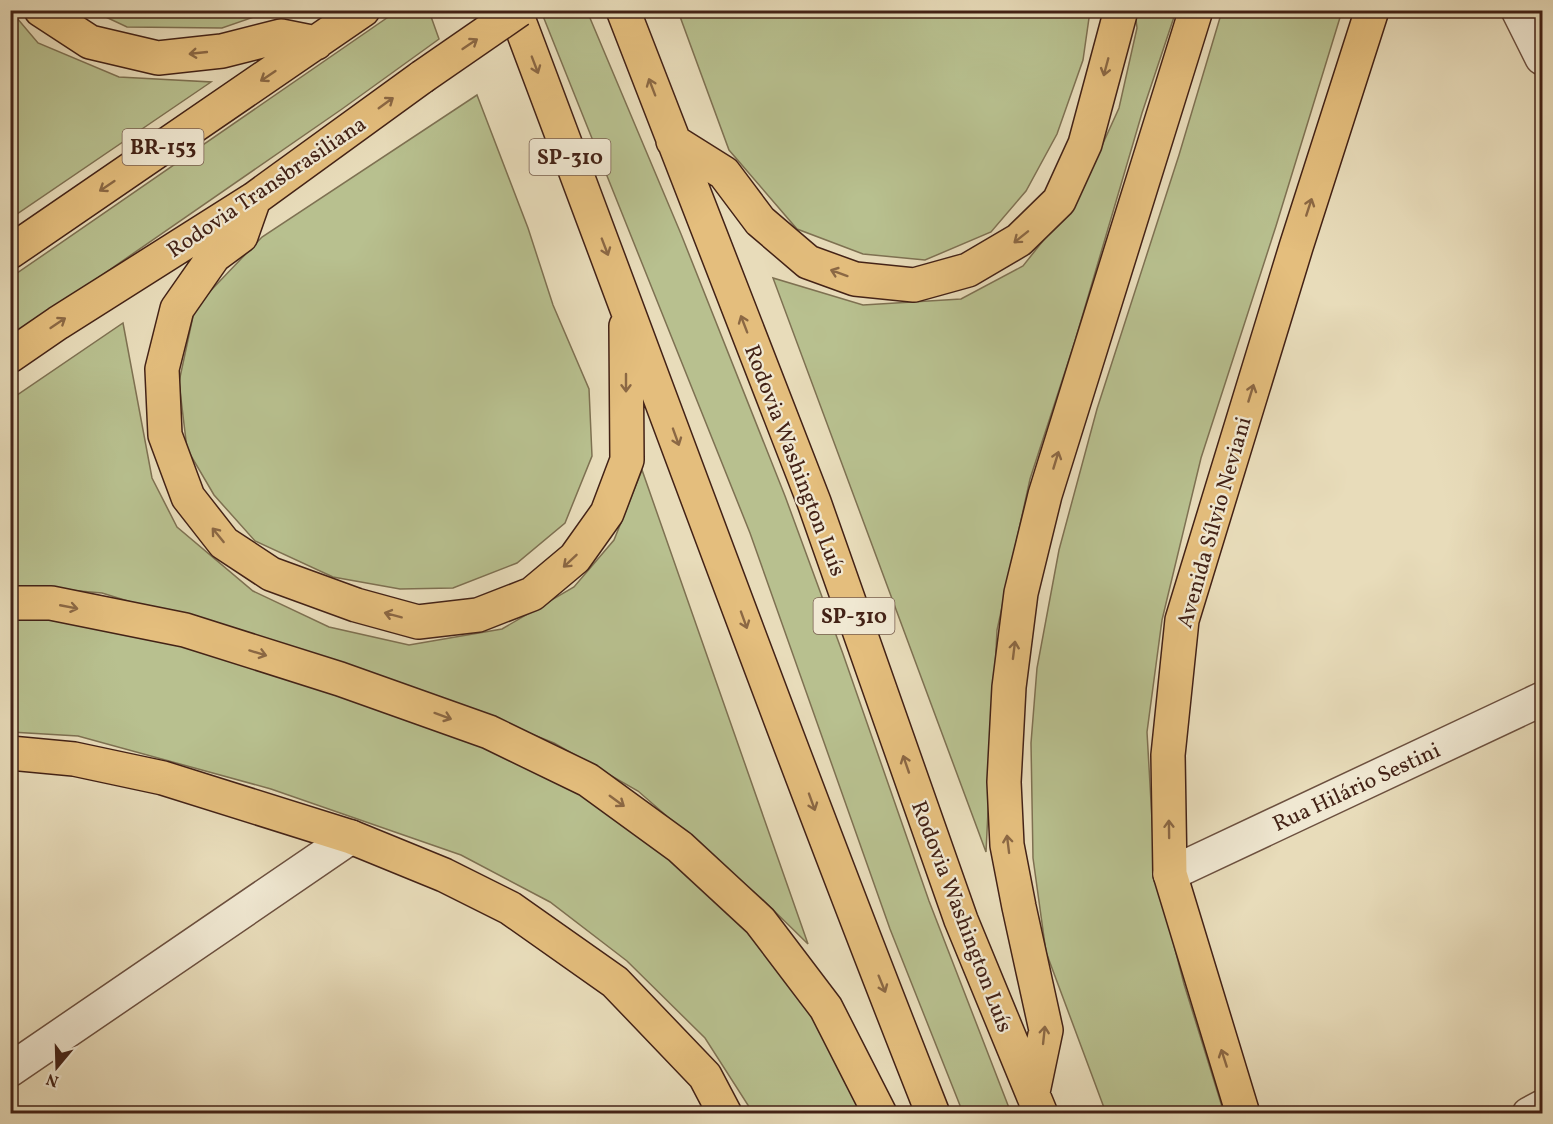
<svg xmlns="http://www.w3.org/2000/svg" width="1553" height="1124" font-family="Vollkorn,serif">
<rect width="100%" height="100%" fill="#e8dcba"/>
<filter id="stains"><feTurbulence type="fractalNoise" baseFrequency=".00333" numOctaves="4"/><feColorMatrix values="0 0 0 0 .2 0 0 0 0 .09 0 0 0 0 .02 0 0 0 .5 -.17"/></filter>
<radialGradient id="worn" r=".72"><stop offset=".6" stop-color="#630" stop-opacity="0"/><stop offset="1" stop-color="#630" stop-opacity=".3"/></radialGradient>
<path fill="#b8c08f" stroke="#7e7152" stroke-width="1.5" d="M 11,11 L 38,43 L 119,77 L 211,82 L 11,218 Z
M 93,11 L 271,11 L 222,28 L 127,27 Z
M 397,11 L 429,11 L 439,39 L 342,109 L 11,338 L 10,278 Z
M 541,11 L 587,11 L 681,234 L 785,496 L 843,654 L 929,901 L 1011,1113 L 963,1113 L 890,929 L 750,533 Z
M 678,11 L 678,10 L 1090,11 L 1083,60 L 1057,134 L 1026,191 L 991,232 L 925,260 L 863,254 L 797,229 L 729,150 Z
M 1135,11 L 1176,11 L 1142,113 L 1075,341 L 1030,479 L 997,630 L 986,852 L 773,278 L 863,305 L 961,299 L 1023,266 L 1080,194 L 1119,108 L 1137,28 Z
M 1222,11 L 1342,11 L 1276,226 L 1201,458 L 1162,620 L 1147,732 L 1155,872 L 1184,984 L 1224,1113 L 1106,1113 L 1046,952 L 1033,858 L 1031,743 L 1037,668 L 1059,550 L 1097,409 L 1179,155 Z
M 477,95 L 528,228 L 553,305 L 589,389 L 592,456 L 565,523 L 517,563 L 453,588 L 400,589 L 333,577 L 255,541 L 214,495 L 187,449 L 179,382 L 195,307 L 262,237 Z
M 123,323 L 152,478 L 177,527 L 253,591 L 329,627 L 409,645 L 502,629 L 574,587 L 614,540 L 642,470 L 808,944 L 761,898 L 638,791 L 554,743 L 435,696 L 102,593 L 11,585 L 10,400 Z
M 10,617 L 39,618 L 173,642 L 375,699 L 584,787 L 676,855 L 746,924 L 838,1047 L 868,1113 L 753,1113 L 705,1038 L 627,961 L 550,902 L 461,855 L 271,789 L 78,736 L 11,732 Z"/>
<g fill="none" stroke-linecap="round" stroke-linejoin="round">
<g stroke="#6c503f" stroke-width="36">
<path id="minor" d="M 1518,10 L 1542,58
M 1170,874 L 1542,699
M 10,1070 L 351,837
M 1529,1114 L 1542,1107"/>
</g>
<g stroke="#432216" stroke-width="36">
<path id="major" d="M 10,753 L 74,759 L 163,778 L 351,837 L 444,875 L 510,908 L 615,982 L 705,1076 L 725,1114
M 1243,1114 L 1170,874 L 1168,755 L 1182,620 L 1296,247 L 1372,10"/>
</g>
<g stroke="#432216" stroke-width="36">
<path id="highway" d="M 41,10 L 90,42 L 158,58 L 222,51 L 281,36 L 316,43
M 515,10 C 654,378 788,748 933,1114
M 623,10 L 814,502 L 961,920 L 1041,1114
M 673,141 L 724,173 L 760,221 L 808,262 L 855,279 L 914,285 L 968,270 L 1019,240 L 1059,201 L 1085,144 L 1121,10
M 254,199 L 241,236 L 214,256 L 177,309 L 162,369 L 165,435 L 188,497 L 224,543 L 271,574 L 356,605 L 418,622 L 478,615 L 532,594 L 575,558 L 607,513 L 627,460 L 626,326
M 10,252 L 363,10
M 10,356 L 58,323 L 254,199 L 422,77
M 10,603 L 51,603 L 185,630 L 340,679 L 489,732 L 588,780 L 680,847 L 760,921 L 826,1008 L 880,1114
M 1033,1092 L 1046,1030 L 1019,907 L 1007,845 L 1004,782 L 1009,687 L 1021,593 L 1045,495 L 1196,10"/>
</g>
<use href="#minor" stroke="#f0e8d2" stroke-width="33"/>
<use href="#major" stroke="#e4be7d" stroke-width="33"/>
<use href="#highway" stroke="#e4be7d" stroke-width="33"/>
<g stroke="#432216" stroke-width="36" stroke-linecap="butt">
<path id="highway-bridge" d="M 422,77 L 519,10"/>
</g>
<use href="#highway-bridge" stroke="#e4be7d" stroke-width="33"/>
</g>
<defs><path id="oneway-shaft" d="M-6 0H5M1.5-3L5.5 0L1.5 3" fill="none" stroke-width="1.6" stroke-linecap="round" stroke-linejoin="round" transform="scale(1.5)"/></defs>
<g stroke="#8b6844">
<use href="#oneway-shaft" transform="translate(470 44) rotate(-34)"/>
<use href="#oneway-shaft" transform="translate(198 53) rotate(174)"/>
<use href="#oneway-shaft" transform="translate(535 65) rotate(69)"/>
<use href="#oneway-shaft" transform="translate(1106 67) rotate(105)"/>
<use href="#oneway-shaft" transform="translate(268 76) rotate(146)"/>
<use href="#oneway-shaft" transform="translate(652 87) rotate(-111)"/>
<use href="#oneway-shaft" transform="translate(386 103) rotate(-36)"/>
<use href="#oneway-shaft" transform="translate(107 186) rotate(146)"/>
<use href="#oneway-shaft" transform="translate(1309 207) rotate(-72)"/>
<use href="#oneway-shaft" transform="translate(1021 237) rotate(141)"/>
<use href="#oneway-shaft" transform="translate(605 247) rotate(69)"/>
<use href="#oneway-shaft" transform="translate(839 273) rotate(-160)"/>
<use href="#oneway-shaft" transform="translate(58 323) rotate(-34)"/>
<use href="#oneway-shaft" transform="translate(744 324) rotate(-111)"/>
<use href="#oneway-shaft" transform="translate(626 383) rotate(90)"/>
<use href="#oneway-shaft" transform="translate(1251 393) rotate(-73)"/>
<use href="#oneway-shaft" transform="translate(676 437) rotate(70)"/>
<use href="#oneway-shaft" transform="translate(1056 460) rotate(-73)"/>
<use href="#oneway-shaft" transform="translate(218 535) rotate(-129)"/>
<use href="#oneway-shaft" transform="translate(570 561) rotate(137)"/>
<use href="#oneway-shaft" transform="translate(69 607) rotate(11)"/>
<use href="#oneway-shaft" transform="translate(393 615) rotate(-165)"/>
<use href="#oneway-shaft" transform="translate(744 620) rotate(70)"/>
<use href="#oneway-shaft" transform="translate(1014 650) rotate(-83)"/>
<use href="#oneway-shaft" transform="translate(258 653) rotate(17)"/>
<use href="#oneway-shaft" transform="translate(443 716) rotate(20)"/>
<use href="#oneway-shaft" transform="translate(906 764) rotate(-109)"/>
<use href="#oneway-shaft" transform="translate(617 801) rotate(36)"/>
<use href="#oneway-shaft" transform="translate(812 802) rotate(70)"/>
<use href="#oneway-shaft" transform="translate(1169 829) rotate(-91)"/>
<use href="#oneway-shaft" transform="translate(1008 844) rotate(-97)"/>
<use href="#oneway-shaft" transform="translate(882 984) rotate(68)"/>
<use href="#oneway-shaft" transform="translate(1044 1035) rotate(-84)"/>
<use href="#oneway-shaft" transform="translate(1224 1058) rotate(-108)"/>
</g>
<g text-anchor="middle" stroke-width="4.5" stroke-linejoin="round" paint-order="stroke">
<g fill="#f0e8d2" stroke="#775d4e" stroke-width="1.5">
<rect x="122.5" y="129" width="81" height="36" rx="4.5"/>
<rect x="529.5" y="139" width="81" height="36" rx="4.5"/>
<rect x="813.5" y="598" width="81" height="36" rx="4.5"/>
</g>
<g font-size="21" font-weight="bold" fill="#432216">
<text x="163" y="154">BR-153</text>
<text x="570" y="164">SP-310</text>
<text x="854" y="623">SP-310</text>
</g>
<g font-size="22" fill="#432216" stroke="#f0e8d2">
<text transform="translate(266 186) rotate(-34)" y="8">Rodovia Transbrasiliana</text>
<text transform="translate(796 460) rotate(69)" y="8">Rodovia Washington Luís</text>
<text transform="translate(1213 522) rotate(-74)" y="8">Avenida Sílvio Neviani</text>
<text transform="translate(1356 786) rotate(-25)" y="8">Rua Hilário Sestini</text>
<text transform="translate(963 916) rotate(69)" y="8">Rodovia Washington Luís</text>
</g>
</g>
<rect width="1553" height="1124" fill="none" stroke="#e8dcba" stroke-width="36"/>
<rect x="12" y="12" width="1529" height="1100" fill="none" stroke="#432216" stroke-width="3"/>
<rect x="18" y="18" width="1517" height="1088" fill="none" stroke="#432216" stroke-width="1.5"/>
<g transform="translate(57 1067) rotate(199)" stroke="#f0e8d2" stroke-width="4.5" paint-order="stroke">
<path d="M0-4.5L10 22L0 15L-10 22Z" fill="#432216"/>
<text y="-9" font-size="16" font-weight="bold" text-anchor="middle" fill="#432216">N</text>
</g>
<rect width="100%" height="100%" filter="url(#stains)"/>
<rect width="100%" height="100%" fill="url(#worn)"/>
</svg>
